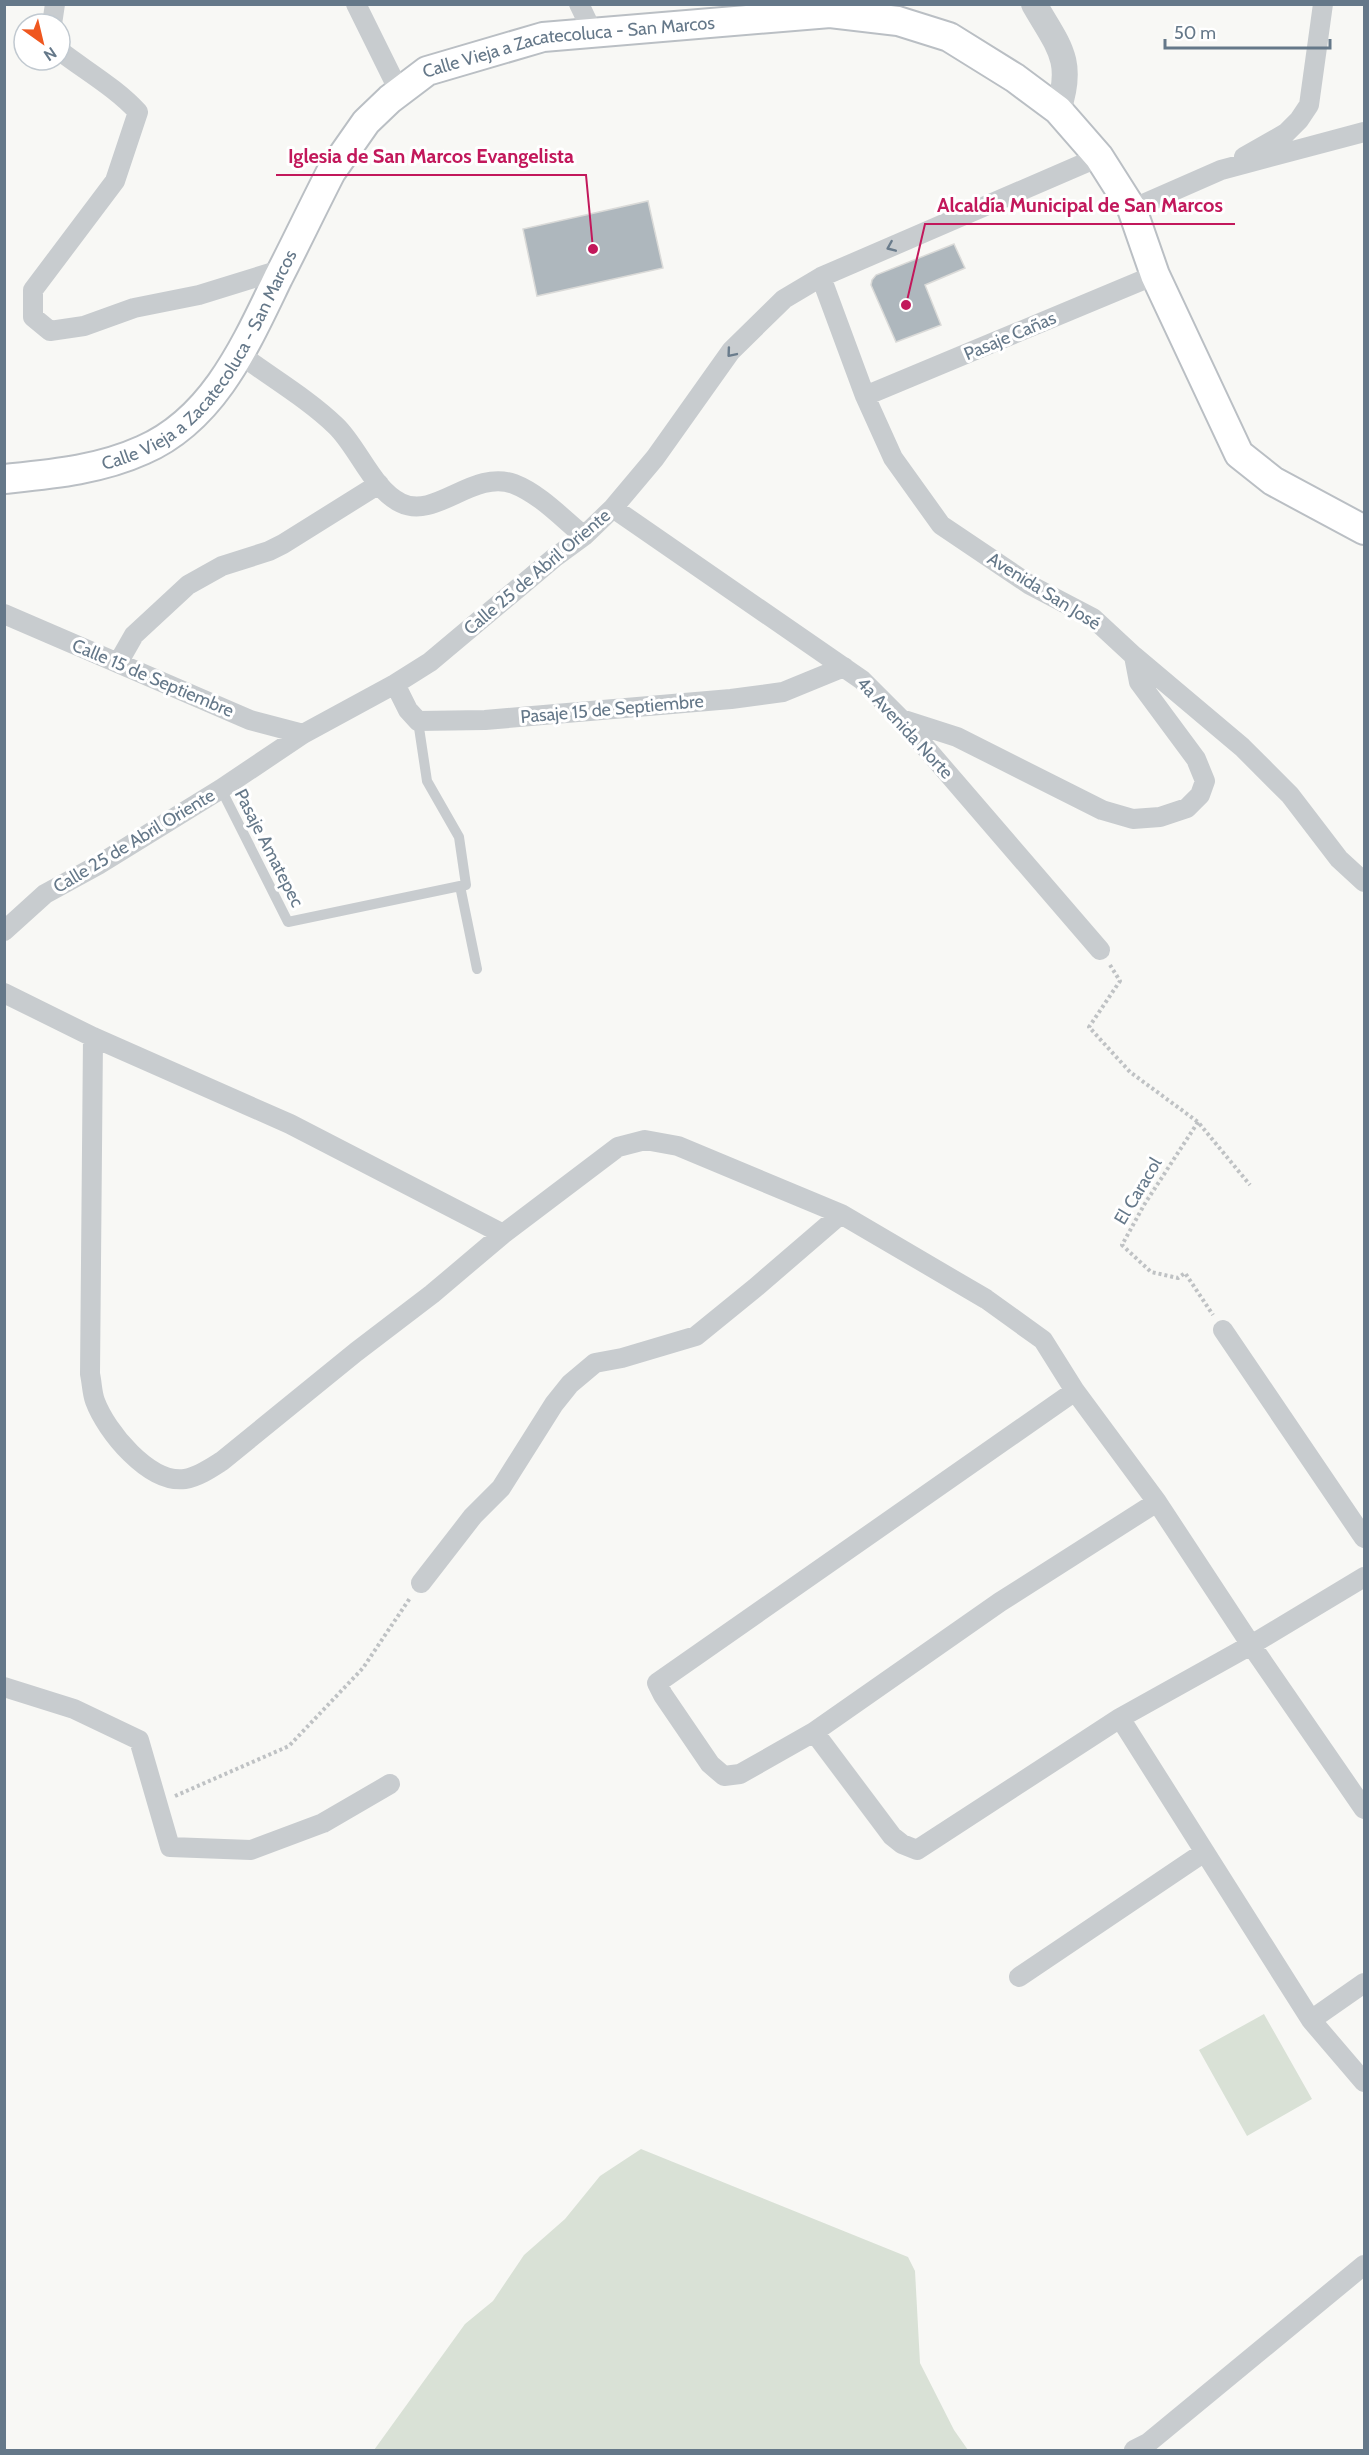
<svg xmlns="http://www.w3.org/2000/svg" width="1369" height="2455" font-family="Cabin,sans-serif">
<rect width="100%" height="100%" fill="#f8f8f5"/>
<path fill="#d9e1d6" d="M 1264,2014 L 1312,2099 L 1247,2136 L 1199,2050 Z
M 641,2149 L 908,2257 L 915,2271 L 920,2363 L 954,2430 L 968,2450 L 374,2450 L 465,2324 L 493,2301 L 524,2255 L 565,2219 L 600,2176 Z"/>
<path fill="#aeb7bd" stroke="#dadad8" stroke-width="1.5" d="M 648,201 L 663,268 L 537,296 L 523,229 Z
M 954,244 L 965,268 L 925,285 L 941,325 L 896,342 L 871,285 L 872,280 L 876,275 Z"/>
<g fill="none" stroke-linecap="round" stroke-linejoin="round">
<g stroke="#babfc4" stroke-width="32">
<g id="secondary">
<path id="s1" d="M 4,479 C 52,474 99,470 143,450 C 214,419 246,344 278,278 C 296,243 313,207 331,172 L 366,122 L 390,99 L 427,71 L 543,37 L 830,13 L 898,21 L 949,37 L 1015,78 L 1058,110 L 1099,157 L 1132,209 L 1155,275 L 1239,454 L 1273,481 L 1364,530"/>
</g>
</g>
<path stroke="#bfc2c4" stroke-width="4" stroke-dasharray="3 3" stroke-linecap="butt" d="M 1110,965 L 1120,981 L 1089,1027 L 1130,1072 L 1198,1122 L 1250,1185
M 1198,1122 L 1144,1205 L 1122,1245 L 1151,1272 L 1178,1278 L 1185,1273 L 1213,1315
M 175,1796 L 289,1746 L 363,1668 L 410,1598"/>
<path stroke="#c8cccf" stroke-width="10" d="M 418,721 L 427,781 L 459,837 L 466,885 L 460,886 L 477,969
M 221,789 L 288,922 L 460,886"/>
<path stroke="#c8cccf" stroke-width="20" d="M 356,4 L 399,91
M 579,4 L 593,33
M 52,24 L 55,4
M 60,51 C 86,71 116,88 138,112 L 115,181 L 33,290 L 33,317 L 50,331 L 84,326 L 134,308 L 199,295 L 283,269
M 1244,157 L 1286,133 L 1299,120 L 1309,105 L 1323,4
M 1132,209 L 1221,170 L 1364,132
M 821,277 L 865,396 L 893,458 L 941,525 L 1030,585 L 1093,618 L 1134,656 L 1242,747 L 1290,795 L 1339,859 L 1364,882
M 241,355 C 272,378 308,399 336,426 C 358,447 373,490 401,503 C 436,520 473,469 514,484 C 540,494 563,519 584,536
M 865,396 L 1155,275
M 613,508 L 862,680 L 901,719 L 1100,950
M 4,614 L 250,720 L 303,734
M 118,663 L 134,635 L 188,585 L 222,566 L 269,551 L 283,544 L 379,484
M 395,684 L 408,710 L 418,721 L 485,720 L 731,699 L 783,692 L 844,667
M 901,719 L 957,737 L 1102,810 L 1133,819 L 1160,817 L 1187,808 L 1200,795 L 1205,781 L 1196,759 L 1139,682 L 1134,656
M 4,931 L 45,894 L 98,865 L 221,789 L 303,734 L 395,684 L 430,662 L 554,558 L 584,536 L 613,508 L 655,458 L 731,351 L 784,299 L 821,277 L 1099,157
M 4,993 L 93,1037 L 290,1124 L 503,1234
M 93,1037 L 90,1374 C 92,1383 92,1393 95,1401 C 106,1431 149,1484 185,1479 C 198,1477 211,1468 222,1461 L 356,1352 L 432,1294 L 503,1234 L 618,1147 L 645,1140 L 678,1146 L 841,1214 L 986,1299 L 1043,1340 L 1075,1391 L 1157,1502 L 1251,1645 L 1364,1809
M 1223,1330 L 1364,1538
M 1075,1391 L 657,1683 L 663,1695 L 710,1764 L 724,1776 L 740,1774 L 814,1732 L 1000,1602 L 1157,1502
M 421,1583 L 473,1516 L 501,1488 L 554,1404 L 570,1384 L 595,1363 L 622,1358 L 696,1336 L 755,1288 L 841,1214
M 4,1687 L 74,1709 L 139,1740 L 170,1847 L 251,1850 L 323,1823 L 390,1784
M 1120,1718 L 1311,2020 L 1364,2082
M 814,1732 L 892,1836 L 902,1844 L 917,1850 L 1120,1718 L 1251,1645 L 1364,1577
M 1019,1977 L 1203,1853
M 1311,2020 L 1364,1983
M 1134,2450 L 1148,2443 L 1364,2265"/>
<path stroke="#c8cccf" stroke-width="26" d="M 1034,4 C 1058,46 1075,60 1058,110"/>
<use href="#secondary" stroke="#fff" stroke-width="28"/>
</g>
<defs><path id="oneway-chevron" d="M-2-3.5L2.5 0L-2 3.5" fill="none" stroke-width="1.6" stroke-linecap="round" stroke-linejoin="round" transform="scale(1.5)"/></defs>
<g stroke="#6a7c8c">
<use href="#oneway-chevron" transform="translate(891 247) rotate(157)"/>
<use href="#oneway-chevron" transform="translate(731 353) rotate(130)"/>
</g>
<g text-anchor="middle" stroke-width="6" stroke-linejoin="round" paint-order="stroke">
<g font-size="18" fill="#657889" stroke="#fff">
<text dy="6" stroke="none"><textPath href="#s1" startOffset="770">Calle Vieja a Zacatecoluca - San Marcos</textPath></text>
<text transform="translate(1010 336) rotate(-23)" y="6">Pasaje Cañas</text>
<text dy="6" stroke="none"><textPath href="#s1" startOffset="248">Calle Vieja a Zacatecoluca - San Marcos</textPath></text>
<text transform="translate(537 572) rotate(-40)" y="6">Calle 25 de Abril Oriente</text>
<text transform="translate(1044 591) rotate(32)" y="6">Avenida San José</text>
<text transform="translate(153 678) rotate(23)" y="6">Calle 15 de Septiembre</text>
<text transform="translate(612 709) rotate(-5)" y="6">Pasaje 15 de Septiembre</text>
<text transform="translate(905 728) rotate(47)" y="6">4a Avenida Norte</text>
<text transform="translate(134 841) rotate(-31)" y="6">Calle 25 de Abril Oriente</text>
<text transform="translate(269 848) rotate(63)" y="6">Pasaje Amatepec</text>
<text transform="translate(1138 1191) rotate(-59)" y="6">El Caracol</text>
</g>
</g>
<path fill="none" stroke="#c2185b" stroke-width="2" d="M593 249L586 175H276M906 305L925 224H1235"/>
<g fill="#c2185b" stroke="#fff" stroke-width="2">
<circle cx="593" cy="249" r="6"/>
<circle cx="906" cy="305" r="6"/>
</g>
<g font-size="20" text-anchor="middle" font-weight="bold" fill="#c2185b" stroke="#fff" stroke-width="6" stroke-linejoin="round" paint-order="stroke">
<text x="431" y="163">Iglesia de San Marcos Evangelista</text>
<text x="1080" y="212">Alcaldía Municipal de San Marcos</text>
</g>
<rect width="1369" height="2455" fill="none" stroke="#657889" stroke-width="12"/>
<g transform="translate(42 42) rotate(146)"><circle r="28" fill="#ffffff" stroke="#c1c9d0" stroke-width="1.5"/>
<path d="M0-4.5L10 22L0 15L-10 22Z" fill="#ef571f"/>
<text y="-9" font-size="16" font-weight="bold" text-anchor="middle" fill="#657889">N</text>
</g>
<path d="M1165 39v9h165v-9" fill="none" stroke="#657889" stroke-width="3"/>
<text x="1174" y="39" font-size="18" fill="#657889" stroke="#ffffff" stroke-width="4.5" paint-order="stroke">50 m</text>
</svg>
